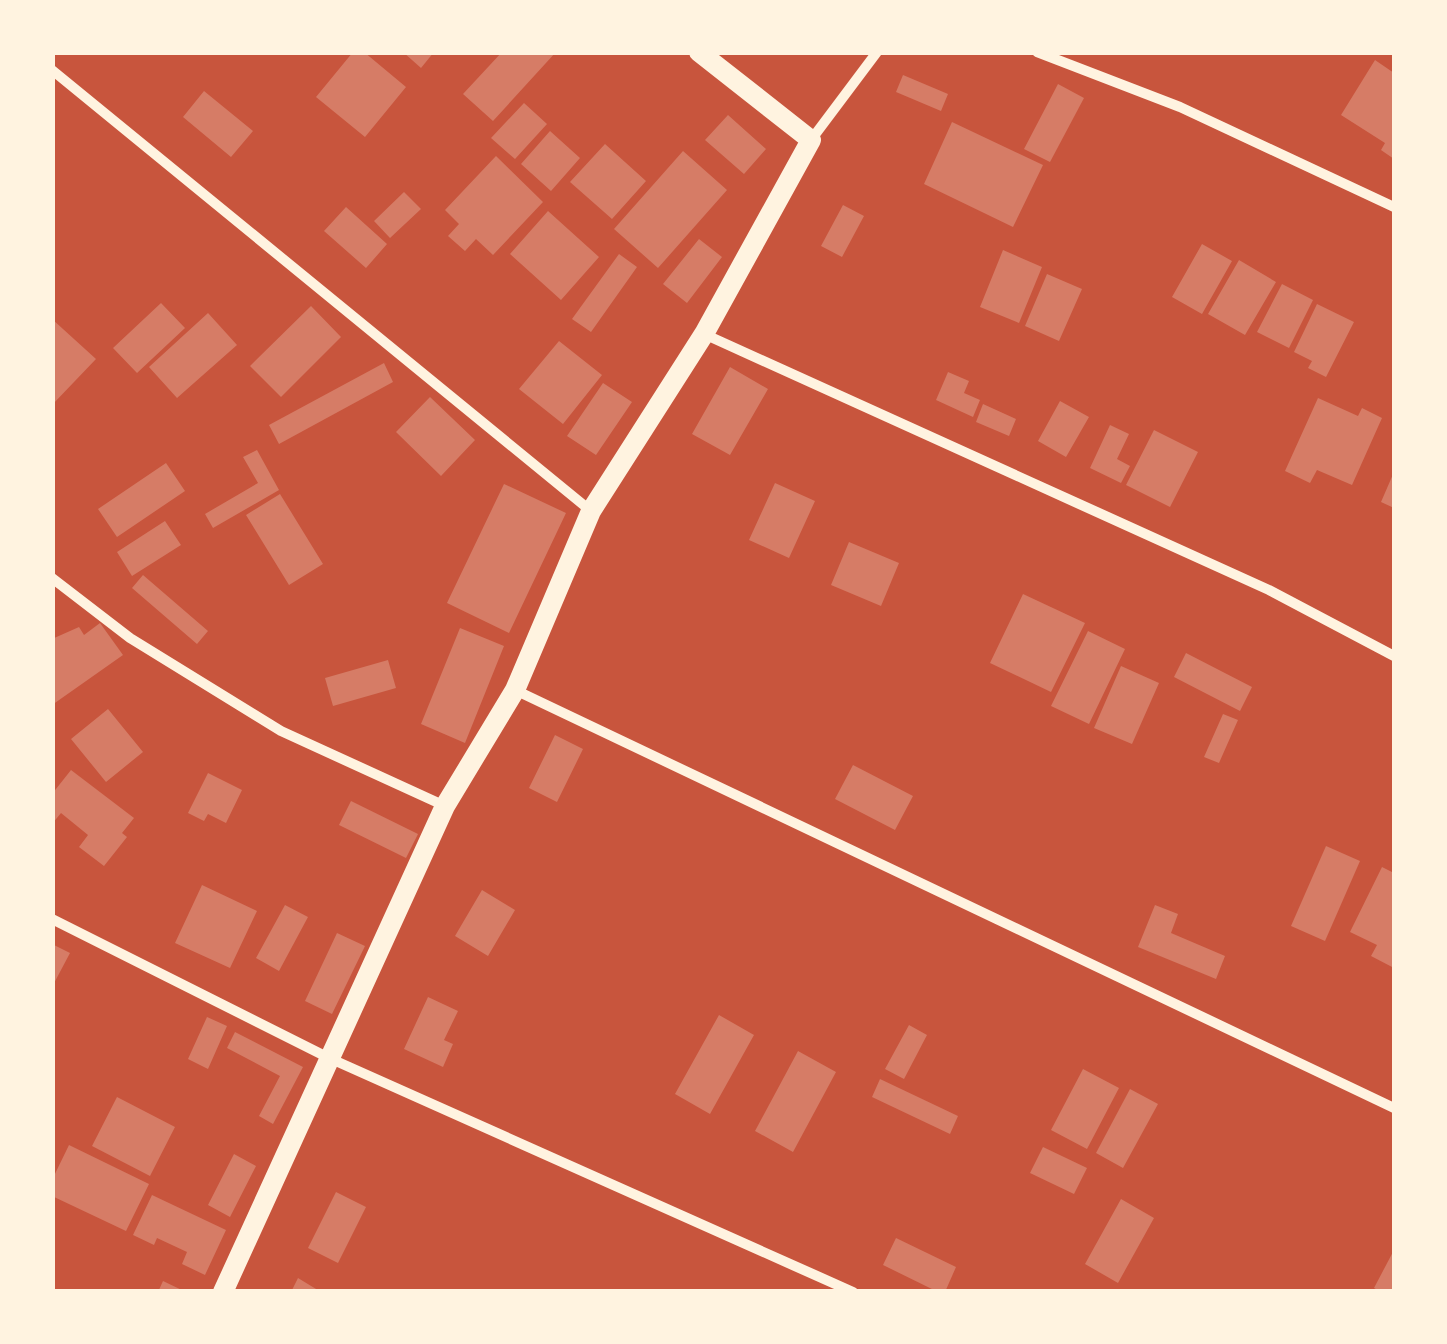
<svg xmlns="http://www.w3.org/2000/svg" width="1447" height="1344" font-family="'DejaVu Sans',sans-serif">
<rect width="100%" height="100%" fill="#c8553d"/>
<path fill="#d67c66" d="M 353,52 L 364,52 L 406,87 L 365,137 L 316,97 Z
M 403,52 L 434,52 L 421,68 Z
M 502,52 L 556,52 L 493,121 L 463,94 Z
M 1375,60 L 1394,73 L 1394,159 L 1381,150 L 1385,143 L 1341,115 Z
M 903,75 L 948,94 L 941,111 L 896,92 Z
M 1058,84 L 1084,98 L 1050,162 L 1024,149 Z
M 204,91 L 253,131 L 231,157 L 183,117 Z
M 524,103 L 547,124 L 515,159 L 491,138 Z
M 728,115 L 766,149 L 744,174 L 705,140 Z
M 952,122 L 1043,165 L 1013,227 L 924,184 Z
M 550,131 L 580,158 L 551,191 L 521,164 Z
M 605,144 L 646,181 L 612,219 L 570,182 Z
M 683,151 L 727,190 L 658,268 L 614,229 Z
M 496,156 L 543,202 L 493,255 L 476,239 L 465,251 L 448,236 L 459,224 L 445,210 Z
M 404,192 L 421,209 L 390,238 L 374,221 Z
M 843,205 L 864,216 L 842,257 L 821,246 Z
M 346,207 L 387,244 L 366,268 L 324,231 Z
M 548,211 L 599,257 L 561,300 L 510,254 Z
M 699,239 L 722,257 L 687,303 L 663,284 Z
M 1202,244 L 1232,261 L 1202,314 L 1172,297 Z
M 1003,250 L 1042,267 L 1019,323 L 980,307 Z
M 619,254 L 637,267 L 591,332 L 572,319 Z
M 1239,260 L 1276,282 L 1245,335 L 1208,314 Z
M 1047,274 L 1082,289 L 1059,341 L 1025,326 Z
M 1282,284 L 1313,300 L 1289,348 L 1257,332 Z
M 161,303 L 185,328 L 137,373 L 113,348 Z
M 1317,304 L 1354,322 L 1326,377 L 1308,368 L 1312,361 L 1294,352 Z
M 311,306 L 341,337 L 281,397 L 250,366 Z
M 208,313 L 237,345 L 177,398 L 149,367 Z
M 52,319 L 96,359 L 52,405 Z
M 559,341 L 602,375 L 563,424 L 519,389 Z
M 384,363 L 393,382 L 279,444 L 269,425 Z
M 730,367 L 768,389 L 730,455 L 692,434 Z
M 948,372 L 969,381 L 964,393 L 980,400 L 973,417 L 936,400 Z
M 603,383 L 632,402 L 596,455 L 567,436 Z
M 430,397 L 475,440 L 441,476 L 396,432 Z
M 1318,398 L 1358,416 L 1362,408 L 1382,418 L 1352,485 L 1317,470 L 1310,483 L 1285,471 Z
M 1060,401 L 1089,417 L 1066,457 L 1038,441 Z
M 983,404 L 1016,419 L 1009,436 L 976,422 Z
M 1110,425 L 1129,434 L 1117,459 L 1130,466 L 1121,483 L 1090,468 Z
M 1154,430 L 1198,452 L 1170,507 L 1126,485 Z
M 257,450 L 279,490 L 213,528 L 205,514 L 258,483 L 243,457 Z
M 166,463 L 185,491 L 117,537 L 98,509 Z
M 1394,472 L 1394,508 L 1381,502 Z
M 775,483 L 815,501 L 789,558 L 749,540 Z
M 504,484 L 566,513 L 509,633 L 447,603 Z
M 280,494 L 323,564 L 289,585 L 246,515 Z
M 165,521 L 181,545 L 132,576 L 117,552 Z
M 849,542 L 899,563 L 881,606 L 831,585 Z
M 143,575 L 208,631 L 197,644 L 132,588 Z
M 1023,594 L 1085,623 L 1051,692 L 990,663 Z
M 100,623 L 123,655 L 52,705 L 52,639 L 79,627 L 84,635 Z
M 460,628 L 504,646 L 465,743 L 421,724 Z
M 1088,631 L 1125,649 L 1089,724 L 1051,706 Z
M 1186,653 L 1252,687 L 1240,711 L 1174,677 Z
M 388,660 L 396,688 L 333,706 L 325,678 Z
M 1121,666 L 1159,683 L 1132,744 L 1094,728 Z
M 108,709 L 143,752 L 106,782 L 71,739 Z
M 1223,714 L 1238,720 L 1219,763 L 1204,757 Z
M 555,735 L 583,749 L 557,802 L 529,788 Z
M 853,765 L 913,796 L 895,830 L 835,799 Z
M 71,770 L 134,818 L 122,833 L 127,837 L 104,866 L 79,847 L 88,835 L 61,813 L 52,824 L 52,794 Z
M 208,773 L 242,790 L 226,823 L 208,814 L 204,821 L 188,813 Z
M 351,801 L 418,834 L 406,858 L 339,825 Z
M 1326,846 L 1360,861 L 1325,941 L 1291,926 Z
M 1382,867 L 1394,873 L 1394,968 L 1371,956 L 1377,945 L 1350,932 Z
M 202,885 L 257,911 L 230,968 L 175,943 Z
M 482,890 L 515,910 L 488,956 L 455,936 Z
M 285,905 L 308,917 L 279,971 L 256,958 Z
M 1155,905 L 1178,914 L 1171,933 L 1225,956 L 1216,979 L 1138,947 Z
M 337,933 L 365,946 L 332,1014 L 305,1001 Z
M 52,944 L 70,953 L 52,987 Z
M 428,997 L 458,1011 L 444,1040 L 453,1044 L 443,1067 L 404,1049 Z
M 719,1015 L 754,1035 L 710,1114 L 675,1094 Z
M 207,1017 L 227,1026 L 208,1069 L 188,1059 Z
M 909,1025 L 927,1035 L 904,1079 L 885,1069 Z
M 235,1032 L 303,1067 L 273,1124 L 259,1116 L 280,1076 L 227,1048 Z
M 798,1051 L 836,1072 L 793,1152 L 755,1131 Z
M 1083,1069 L 1119,1088 L 1087,1149 L 1051,1130 Z
M 880,1079 L 958,1116 L 950,1134 L 872,1097 Z
M 1130,1089 L 1158,1104 L 1123,1168 L 1096,1153 Z
M 117,1097 L 175,1127 L 150,1176 L 92,1146 Z
M 69,1145 L 149,1184 L 126,1231 L 52,1196 L 52,1180 Z
M 1043,1147 L 1087,1168 L 1074,1194 L 1030,1173 Z
M 234,1154 L 256,1166 L 230,1217 L 208,1205 Z
M 336,1192 L 366,1207 L 338,1263 L 308,1248 Z
M 152,1195 L 226,1230 L 205,1275 L 182,1264 L 187,1252 L 157,1238 L 154,1245 L 133,1235 Z
M 1121,1199 L 1154,1218 L 1118,1283 L 1085,1264 Z
M 896,1238 L 956,1267 L 945,1292 L 938,1292 L 883,1265 Z
M 1394,1250 L 1394,1292 L 1381,1292 L 1374,1288 Z
M 298,1278 L 321,1292 L 291,1292 Z
M 163,1281 L 186,1292 L 158,1292 Z"/>
<g fill="none" stroke-linecap="round" stroke-linejoin="round">
<path stroke="#fff3e0" stroke-width="10" d="M 1037,52 L 1180,107 L 1394,207
M 52,70 L 591,511
M 811,140 L 877,52
M 704,334 L 1269,590 L 1394,656
M 52,578 L 130,638 L 281,731 L 445,806
M 515,690 L 1394,1108
M 52,919 L 329,1058 L 853,1292"/>
<path stroke="#fff3e0" stroke-width="20" d="M 223,1292 L 445,806 L 515,690 L 591,511 L 704,334 L 811,140 L 699,52"/>
</g>
<rect width="1447" height="1344" fill="none" stroke="#fff3e0" stroke-width="110"/>
</svg>
